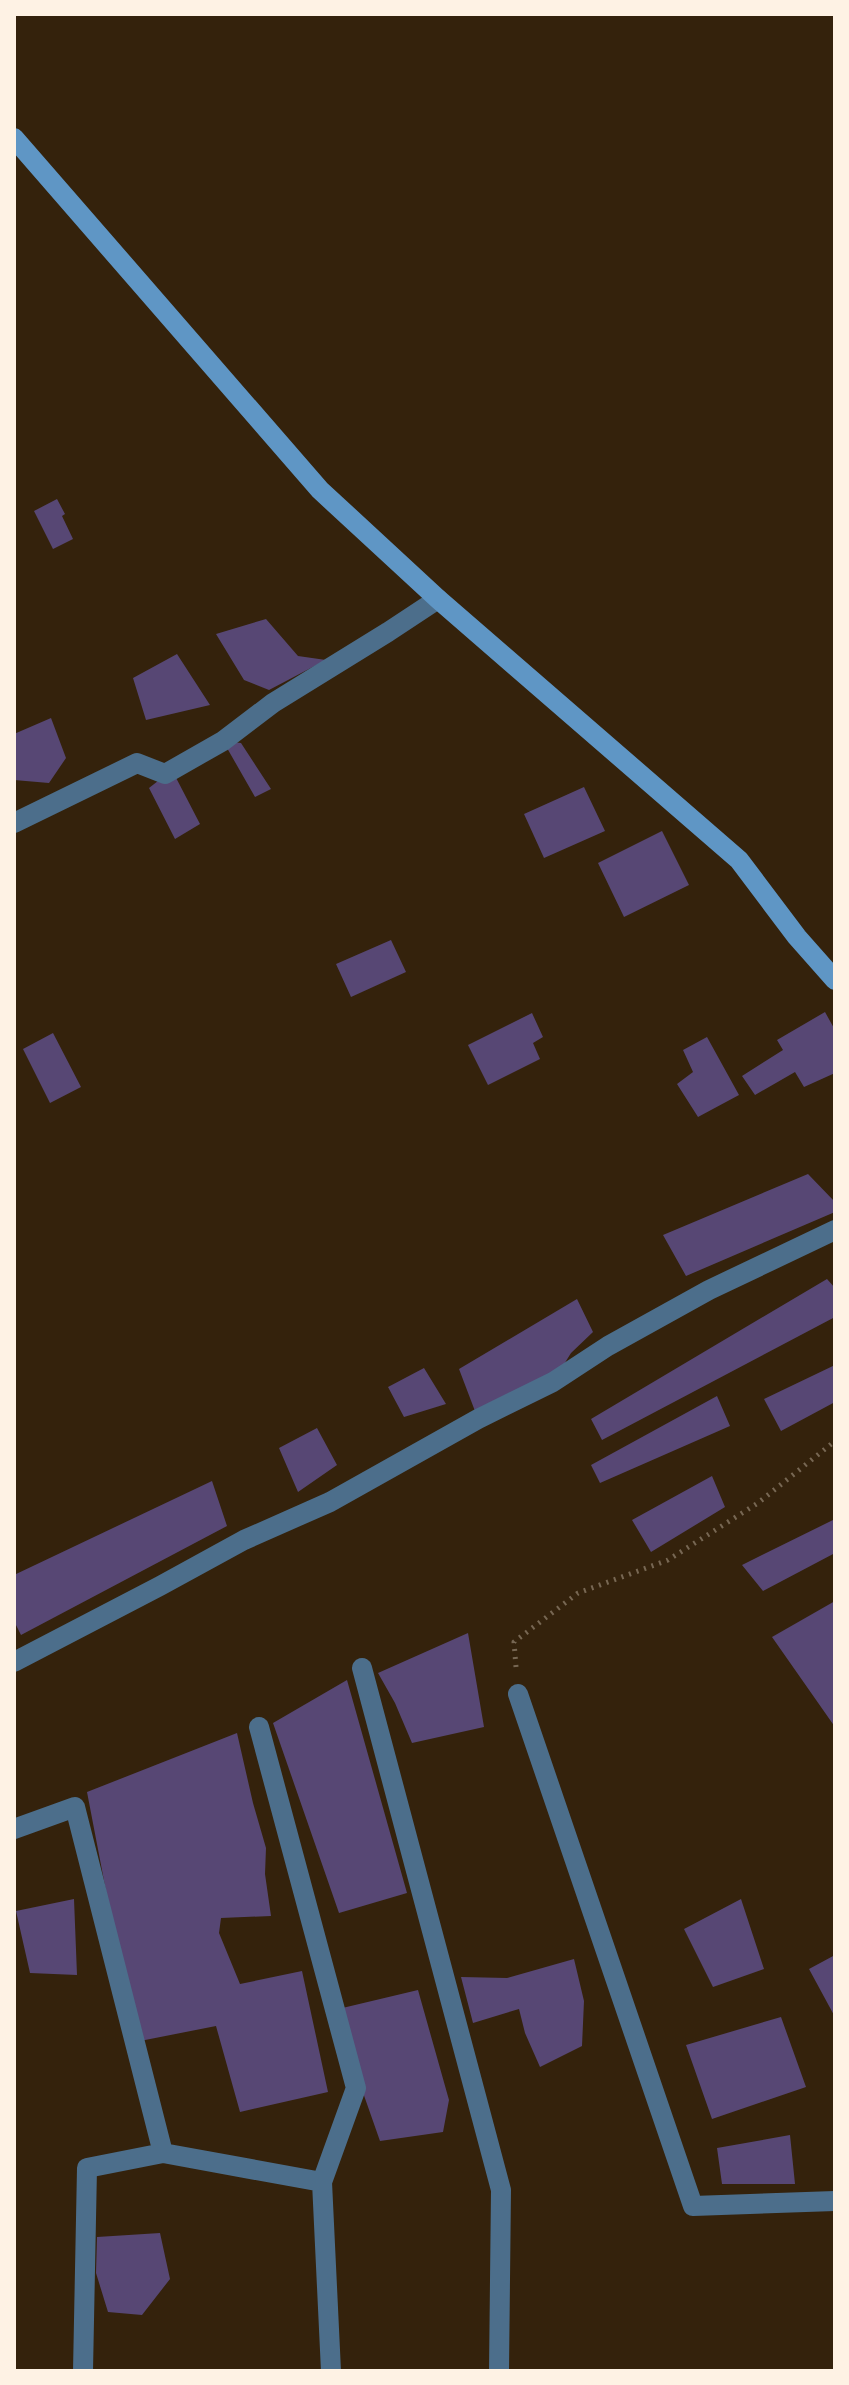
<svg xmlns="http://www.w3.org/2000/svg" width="849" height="2385" font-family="'Sofia Sans Condensed',sans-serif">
<rect width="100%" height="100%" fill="#34220c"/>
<path fill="#574774" d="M 57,499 L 65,514 L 62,516 L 73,539 L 53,549 L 34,511 Z
M 266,619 L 298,656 L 326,660 L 269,690 L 244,680 L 216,634 Z
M 177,654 L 210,705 L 146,720 L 133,678 Z
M 51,718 L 66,758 L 49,783 L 14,780 L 14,734 Z
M 223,741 L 241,743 L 271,789 L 255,797 Z
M 172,770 L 200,824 L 175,839 L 149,788 Z
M 584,787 L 605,831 L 544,858 L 524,814 Z
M 662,831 L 689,885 L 624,917 L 598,863 Z
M 391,940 L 406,972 L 351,997 L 336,964 Z
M 825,1012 L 835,1030 L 835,1073 L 804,1087 L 795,1072 L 755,1095 L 742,1076 L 783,1050 L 777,1040 Z
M 532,1013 L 543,1037 L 533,1043 L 540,1059 L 488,1085 L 468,1045 Z
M 53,1033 L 81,1087 L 50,1103 L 23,1049 Z
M 707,1037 L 739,1095 L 698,1117 L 677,1084 L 693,1072 L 683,1050 Z
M 808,1174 L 835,1202 L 835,1212 L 686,1276 L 663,1235 Z
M 827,1279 L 835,1288 L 835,1317 L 602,1440 L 591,1419 Z
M 577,1299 L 593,1332 L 571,1353 L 553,1382 L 478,1419 L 459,1369 Z
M 835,1365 L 835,1402 L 781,1431 L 764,1399 Z
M 424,1368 L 446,1404 L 404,1417 L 388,1387 Z
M 717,1396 L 730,1426 L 600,1483 L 591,1465 Z
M 317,1428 L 337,1465 L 298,1492 L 279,1448 Z
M 712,1476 L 725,1507 L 651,1552 L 632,1520 Z
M 212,1481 L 227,1526 L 21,1635 L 14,1621 L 14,1575 Z
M 835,1519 L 835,1553 L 763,1591 L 742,1565 Z
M 835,1601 L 835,1727 L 772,1637 Z
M 468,1633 L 484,1727 L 412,1743 L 395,1703 L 378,1673 Z
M 347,1680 L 407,1893 L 339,1913 L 273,1723 Z
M 237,1733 L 253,1803 L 266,1848 L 265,1874 L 271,1916 L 221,1918 L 219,1933 L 240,1984 L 302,1971 L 328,2092 L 240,2112 L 216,2026 L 135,2042 L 87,1792 Z
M 74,1899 L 77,1975 L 30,1973 L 16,1911 Z
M 741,1899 L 764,1969 L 713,1987 L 684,1929 Z
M 835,1955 L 835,2017 L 809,1969 Z
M 574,1959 L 584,2001 L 582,2046 L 540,2067 L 525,2033 L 519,2009 L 473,2023 L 461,1977 L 507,1978 Z
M 418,1990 L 449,2100 L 443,2132 L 380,2141 L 334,2010 Z
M 781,2017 L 806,2087 L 712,2119 L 686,2045 Z
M 790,2135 L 795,2184 L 722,2184 L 717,2148 Z
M 160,2233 L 170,2279 L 142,2315 L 108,2312 L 96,2273 L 97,2237 Z"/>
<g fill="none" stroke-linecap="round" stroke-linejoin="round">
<path stroke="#776753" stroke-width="5" stroke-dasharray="2 6" stroke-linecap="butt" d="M 516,1667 L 514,1642 L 578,1593 L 668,1560 L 758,1503 L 835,1441"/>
<path stroke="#4c6e8b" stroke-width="20" d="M 14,823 L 137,763 L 165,774 L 223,741 L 273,703 L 388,632 L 438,599
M 14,1662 L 160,1586 L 244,1540 L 330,1502 L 478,1419 L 553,1382 L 608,1346 L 709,1290 L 835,1230
M 362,1668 L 501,2190 L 499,2371
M 518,1694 L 693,2206 L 835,2201
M 259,1727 L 356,2088 L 322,2182 L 331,2371
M 14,1829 L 75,1807 L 163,2153
M 83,2371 L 87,2168 L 163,2153 L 322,2182"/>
<path stroke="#5f96c5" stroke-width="20" d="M 14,138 L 320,490 L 438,599 L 739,860 L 797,937 L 835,980"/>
</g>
<rect width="849" height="2385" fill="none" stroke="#fef2e4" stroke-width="32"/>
</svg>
